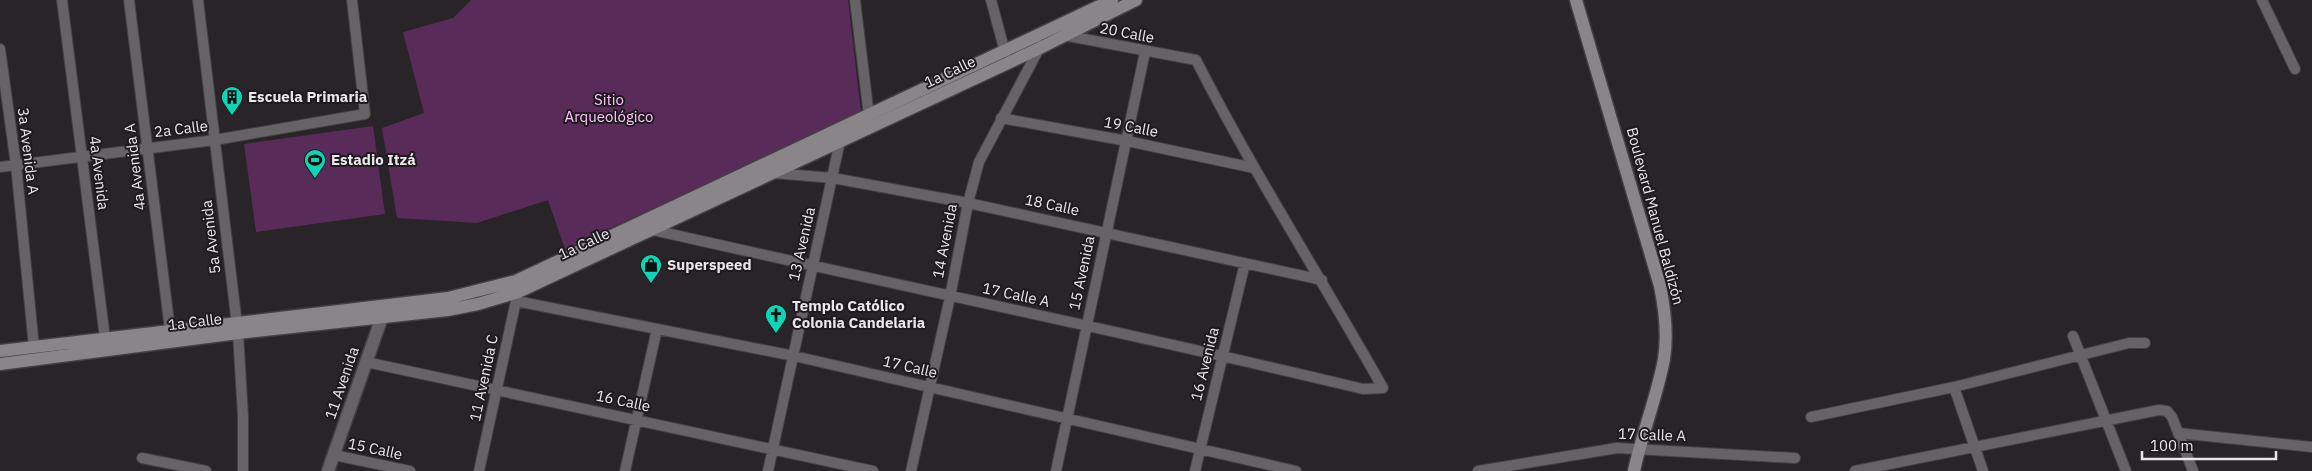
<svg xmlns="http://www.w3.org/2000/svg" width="2312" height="471" font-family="'IBM Plex Sans',sans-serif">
<rect width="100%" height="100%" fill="#292428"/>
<path fill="#582b59" d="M 471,0 L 848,0 L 861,112 L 565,249 L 548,200 L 477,223 L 397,218 L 382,128 L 424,113 L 403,32 L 453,18 Z
M 373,126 L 385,214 L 256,232 L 244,144 Z"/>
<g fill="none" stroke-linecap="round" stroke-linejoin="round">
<g stroke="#443f43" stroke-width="12">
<path id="minor" d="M 62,0 L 106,346
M 129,0 L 170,330
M 198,0 L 238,333 L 243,416 L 243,471
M 855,0 L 869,116
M 991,0 L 1005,52
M 2262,0 L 2295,69
M 0,49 L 16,165 L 34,347
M 1001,118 L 1127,141 L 1254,168
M 0,167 L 215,140 L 365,114 L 352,0
M 773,173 L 833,178 L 968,203 L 1322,280
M 651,226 L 653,230 C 890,284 1127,332 1363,389 L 1383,388 C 1321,278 1253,172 1196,60 L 1063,35
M 516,301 L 794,356 L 1296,471
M 2073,336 L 2126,471
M 366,362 L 873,471
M 1954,387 L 1983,471
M 1811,417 L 1954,387 L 2129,343 L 2145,343
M 2178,433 L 2312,447
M 334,455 L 410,471
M 142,458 L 206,471
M 479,471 L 517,296
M 625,471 L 657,329
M 768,471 L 840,141
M 911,471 L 950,297 L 968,203 L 979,162 L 1041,45
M 1056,471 L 1145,52
M 1195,471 L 1245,263
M 1478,471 L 1617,448 L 1795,458
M 1855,471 L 2159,410 L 2167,411 L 2172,417 L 2193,471"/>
</g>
<g stroke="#443f43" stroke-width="15">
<path id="tertiary" d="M 328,471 L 382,317 L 381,308"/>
</g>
<g stroke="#443f43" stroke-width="15">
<path id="secondary" d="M 1576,0 L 1660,286 C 1665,310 1668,334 1664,359 C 1657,397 1642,433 1634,471
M 0,351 L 448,298 L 516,281 L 1112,0
M 0,364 L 238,333 L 448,310 L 478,304 L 518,292 L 1040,48 L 1136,0"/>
</g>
<use href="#minor" stroke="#656365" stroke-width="10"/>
<use href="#tertiary" stroke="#656365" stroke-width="12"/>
<use href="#secondary" stroke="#898589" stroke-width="12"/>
</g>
<defs>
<g id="building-pin" transform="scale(1.125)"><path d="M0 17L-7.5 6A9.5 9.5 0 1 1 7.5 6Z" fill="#0dd5b5" stroke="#1f1a1f"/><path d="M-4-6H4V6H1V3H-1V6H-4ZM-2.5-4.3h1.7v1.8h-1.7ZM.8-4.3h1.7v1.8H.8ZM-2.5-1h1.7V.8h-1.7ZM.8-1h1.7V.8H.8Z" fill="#111"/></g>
<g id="stadium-pin" transform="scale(1.125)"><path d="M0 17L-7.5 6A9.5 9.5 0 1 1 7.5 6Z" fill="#0dd5b5" stroke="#1f1a1f"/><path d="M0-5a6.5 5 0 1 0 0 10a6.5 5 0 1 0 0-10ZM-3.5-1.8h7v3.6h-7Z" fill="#111"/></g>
<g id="shop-pin" transform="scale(1.125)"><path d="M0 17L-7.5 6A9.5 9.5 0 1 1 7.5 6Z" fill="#0dd5b5" stroke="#1f1a1f"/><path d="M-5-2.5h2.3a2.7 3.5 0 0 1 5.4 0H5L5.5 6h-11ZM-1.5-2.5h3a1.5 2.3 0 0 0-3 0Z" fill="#111"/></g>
<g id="church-pin" transform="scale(1.125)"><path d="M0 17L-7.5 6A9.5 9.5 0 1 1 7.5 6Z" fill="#0dd5b5" stroke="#1f1a1f"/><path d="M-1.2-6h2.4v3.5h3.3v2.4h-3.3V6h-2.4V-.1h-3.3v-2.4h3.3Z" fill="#111"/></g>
</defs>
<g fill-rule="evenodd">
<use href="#building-pin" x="232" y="97"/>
<use href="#stadium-pin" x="315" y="160"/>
<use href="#shop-pin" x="651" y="265"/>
<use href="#church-pin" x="776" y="315"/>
</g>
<g text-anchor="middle" stroke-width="4" stroke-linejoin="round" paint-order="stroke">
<g font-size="15" fill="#ebe8eb" stroke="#1f1a1f">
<text transform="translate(1127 33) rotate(11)" y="5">20 Calle</text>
<text transform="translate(950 72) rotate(-25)" y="5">1a Calle</text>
<text transform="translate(1131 127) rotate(11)" y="5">19 Calle</text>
<text transform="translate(181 129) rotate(-7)" y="5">2a Calle</text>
<text transform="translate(28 151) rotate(83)" y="5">3a Avenida A</text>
<text transform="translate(135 167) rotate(-97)" y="5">4a Avenida A</text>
<text transform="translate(99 173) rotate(83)" y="5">4a Avenida</text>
<text transform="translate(1052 205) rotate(12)" y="5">18 Calle</text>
<text transform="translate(1655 216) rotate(75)" y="5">Boulevard Manuel Baldizón</text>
<text transform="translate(211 237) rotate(-97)" y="5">5a Avenida</text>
<text transform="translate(945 241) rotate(-79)" y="5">14 Avenida</text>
<text transform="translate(584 244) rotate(-25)" y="5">1a Calle</text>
<text transform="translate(802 244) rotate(-77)" y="5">13 Avenida</text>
<text transform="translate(1082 273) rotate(-78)" y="5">15 Avenida</text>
<text transform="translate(1016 295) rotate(12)" y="5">17 Calle A</text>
<text transform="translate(195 322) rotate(-7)" y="5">1a Calle</text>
<text transform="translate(1205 364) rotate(-76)" y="5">16 Avenida</text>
<text transform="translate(910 367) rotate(13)" y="5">17 Calle</text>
<text transform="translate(484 378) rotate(-78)" y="5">11 Avenida C</text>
<text transform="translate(342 383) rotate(-71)" y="5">11 Avenida</text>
<text transform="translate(623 401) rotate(12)" y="5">16 Calle</text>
<text transform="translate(1652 435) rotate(2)" y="5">17 Calle A</text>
<text transform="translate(375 449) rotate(12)" y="5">15 Calle</text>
</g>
<g font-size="15" font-weight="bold" fill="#ebe8eb" stroke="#1f1a1f" text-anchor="start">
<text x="248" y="102">Escuela Primaria</text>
<text x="331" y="165">Estadio Itzá</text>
<text x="667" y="270">Superspeed</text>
<text x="792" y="311">Templo Católico<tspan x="792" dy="17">Colonia Candelaria</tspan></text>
</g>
<g font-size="15" fill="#ffc3ff" stroke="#1f1a1f">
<text x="609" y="105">Sitio<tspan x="609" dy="17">Arqueológico</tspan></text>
</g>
</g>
<path d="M2142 451v8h134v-8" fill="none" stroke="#ebe8eb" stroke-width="2.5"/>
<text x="2150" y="451" font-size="15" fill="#ebe8eb" stroke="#1f1a1f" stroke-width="4" paint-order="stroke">100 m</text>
</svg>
